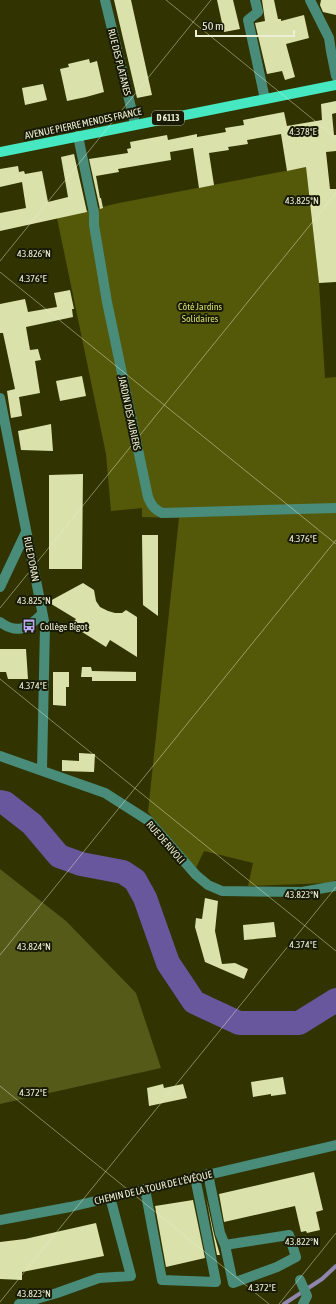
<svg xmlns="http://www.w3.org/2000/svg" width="336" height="1304" font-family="'Asap Condensed',sans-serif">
<rect width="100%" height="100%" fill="#313400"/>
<path fill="#54590a" d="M 306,167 L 319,283 L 325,378 L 336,377 L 336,880 L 329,883 L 248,886 L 253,863 L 204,851 L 196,868 L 148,812 L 179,518 L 142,517 L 142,508 L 111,511 L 106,454 L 57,218 L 119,203 Z"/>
<path fill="#565a19" d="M 0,869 L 66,921 L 136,993 L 161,1068 L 0,1104 Z"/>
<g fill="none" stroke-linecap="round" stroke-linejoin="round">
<path stroke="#9085ae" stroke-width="4" d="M 284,1304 L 322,1279 L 336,1266"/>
<path stroke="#68579d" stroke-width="24" d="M 0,802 L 5,803 L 32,824 L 59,856 L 81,864 L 123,872 L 135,880 L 145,898 L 168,963 L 194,1002 L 239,1023 L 299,1023 L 336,1000"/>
</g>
<path fill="#dae1aa" d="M 114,0 L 131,0 L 152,95 L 137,98 Z
M 217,0 L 233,0 L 240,29 L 224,32 Z
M 262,0 L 274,0 L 278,19 L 281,19 L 281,21 L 304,15 L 309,38 L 286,44 L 295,77 L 285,80 L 282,71 L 267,74 L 255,23 L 265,21 Z
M 321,0 L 336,0 L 336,15 L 323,12 L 320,5 Z
M 89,59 L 90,63 L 97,61 L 104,92 L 86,97 L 67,101 L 60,69 L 69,67 L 68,64 Z
M 43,84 L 47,100 L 25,105 L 22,88 Z
M 336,101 L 336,113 L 332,114 L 334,135 L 336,135 L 336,151 L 326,152 L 330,189 L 336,189 L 336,282 L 319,283 L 306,167 L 287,171 L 281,134 L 247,140 L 248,144 L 228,147 L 229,150 L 209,153 L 214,185 L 199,188 L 193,148 L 170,152 L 171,160 L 118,169 L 119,172 L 96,176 L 100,198 L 101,198 L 103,208 L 100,209 L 89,159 L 128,153 L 127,149 L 131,148 L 130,142 L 167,135 L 168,140 L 197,134 L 197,137 L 226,132 L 225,128 L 244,125 L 243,120 L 284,112 L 287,126 L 322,120 L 321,104 Z
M 74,154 L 87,212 L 0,231 L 0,213 L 26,208 L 22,182 L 0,187 L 0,169 L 18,166 L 19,172 L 24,171 L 25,174 L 42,171 L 48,202 L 68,197 L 61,157 Z
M 70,290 L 74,309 L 72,309 L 73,317 L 26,327 L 30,350 L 38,349 L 41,360 L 35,361 L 40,393 L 19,397 L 22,416 L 11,418 L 7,391 L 15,389 L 3,333 L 0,333 L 0,304 L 25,299 L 28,312 L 57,307 L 54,293 Z
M 82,376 L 86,396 L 60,401 L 56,381 Z
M 51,424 L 53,451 L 21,450 L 18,431 Z
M 83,474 L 82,569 L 49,569 L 49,475 Z
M 142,535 L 158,535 L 158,616 L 143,605 Z
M 83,583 L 94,590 L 96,601 L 100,607 L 108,611 L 115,613 L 122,613 L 126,610 L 137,617 L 137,657 L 110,640 L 106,647 L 71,625 L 76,619 L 48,602 Z
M 0,649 L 26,649 L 28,679 L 8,679 L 6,672 L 0,672 Z
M 82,667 L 91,667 L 92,671 L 136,672 L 136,681 L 92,681 L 92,677 L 81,677 Z
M 53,672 L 69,672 L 69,687 L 66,687 L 66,706 L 53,705 Z
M 79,753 L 95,754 L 94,772 L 62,771 L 62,760 L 79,761 Z
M 205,898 L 218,901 L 215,931 L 222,964 L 235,963 L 248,969 L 244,979 L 205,962 L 195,927 L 196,918 L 202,919 Z
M 274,922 L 276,937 L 244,940 L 243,925 Z
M 283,1077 L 286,1094 L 271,1096 L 271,1094 L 253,1097 L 251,1082 Z
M 163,1084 L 164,1088 L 183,1084 L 187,1098 L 149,1106 L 147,1088 Z
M 314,1172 L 323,1210 L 316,1212 L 320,1230 L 307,1233 L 306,1231 L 301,1232 L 295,1206 L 224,1222 L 219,1194 Z
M 206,1197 L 214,1234 L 220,1255 L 217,1255 Z
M 193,1200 L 205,1258 L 166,1267 L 155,1206 Z
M 96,1223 L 104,1256 L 22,1272 L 22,1280 L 0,1279 L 0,1242 L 25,1239 Z"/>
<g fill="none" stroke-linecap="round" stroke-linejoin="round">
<path stroke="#488c79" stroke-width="10" d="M 105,0 L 135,124
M 255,0 L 258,12 L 248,20 L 265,99
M 310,0 L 329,38 L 331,51 L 336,76
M 78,136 L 94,213 L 94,225 L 107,302 L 148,497 C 151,505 154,509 162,513 L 336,508
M 0,398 L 45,626 L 42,770
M 0,587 L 26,532
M 0,622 C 18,635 28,628 42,614
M 0,756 L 105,793 L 149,821 L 196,875 L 208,885 L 222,891 L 302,892 L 336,886
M 208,1174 L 220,1233 L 225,1245
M 145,1189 L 162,1280 L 216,1282 L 195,1177
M 0,1220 L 70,1207 L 336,1145
M 289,1235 L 296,1257 L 277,1267 L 233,1283 L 225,1245 Z
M 300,1280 L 307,1296 L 303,1304
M 19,1304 L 57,1293 L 99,1278 L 131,1276 L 110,1197"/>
<path stroke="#45e8c1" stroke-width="10" d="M 0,152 L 336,85"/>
</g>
<path fill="none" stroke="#ecefd4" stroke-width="1" stroke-opacity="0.45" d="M 166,0 L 336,138M 0,261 L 211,0M 0,272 L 336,544M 0,608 L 336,193M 0,679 L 336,951M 0,955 L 336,540M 0,1086 L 269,1304M 0,1302 L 336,887M 279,1304 L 336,1233"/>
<defs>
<g id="bus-bare" transform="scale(1.08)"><path d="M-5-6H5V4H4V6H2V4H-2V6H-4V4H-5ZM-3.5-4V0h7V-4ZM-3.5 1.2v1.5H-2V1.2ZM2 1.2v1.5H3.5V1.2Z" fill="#baaaf6" stroke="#181a06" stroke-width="2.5" paint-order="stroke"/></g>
</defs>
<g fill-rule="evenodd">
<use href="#bus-bare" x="29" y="626"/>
</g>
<g text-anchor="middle" stroke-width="4" stroke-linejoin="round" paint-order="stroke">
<rect fill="#181a06" stroke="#acaf96" stroke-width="1" x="152" y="111" width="32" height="14" rx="3"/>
<g font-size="9" font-weight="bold" fill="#ecefd4">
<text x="168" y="121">D 6113</text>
</g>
<g font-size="10" fill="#ecefd4" stroke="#181a06">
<text transform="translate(120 62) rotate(76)" y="4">RUE DES PLATANES</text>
<text transform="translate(83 123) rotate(-12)" y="4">AVENUE PIERRE MENDES FRANCE</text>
<text transform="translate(130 413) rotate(78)" y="4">JARDIN DES AURIERS</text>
<text transform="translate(32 559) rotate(79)" y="4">RUE D'ORAN</text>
<text transform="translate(166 842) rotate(49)" y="4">RUE DE RIVOLI</text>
<text transform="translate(153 1187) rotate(-13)" y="4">CHEMIN DE LA TOUR DE L'ÉVÊQUE</text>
</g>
<g font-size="10" fill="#d5de6c" stroke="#181a06">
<text x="200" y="310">Côté Jardins<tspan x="200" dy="12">Solidaires</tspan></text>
</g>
<g font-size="10" fill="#ecefd4" stroke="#181a06" text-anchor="start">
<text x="40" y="630">Collège Bigot</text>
</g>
</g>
<g font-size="10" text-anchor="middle" fill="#ecefd4" stroke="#181a06" stroke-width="4" stroke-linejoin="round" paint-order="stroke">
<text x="303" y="135">4.378°E</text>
<text x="302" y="204">43.825°N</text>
<text x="34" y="257">43.826°N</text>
<text x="33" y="282">4.376°E</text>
<text x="303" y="542">4.376°E</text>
<text x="34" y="604">43.825°N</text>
<text x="33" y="689">4.374°E</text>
<text x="302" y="898">43.823°N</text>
<text x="303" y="948">4.374°E</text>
<text x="34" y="950">43.824°N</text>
<text x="33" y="1096">4.372°E</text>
<text x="302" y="1245">43.822°N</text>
<text x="262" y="1291">4.372°E</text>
<text x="34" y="1297">43.823°N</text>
</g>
<path d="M196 30v6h98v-6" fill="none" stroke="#ecefd4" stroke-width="2"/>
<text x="202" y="30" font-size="12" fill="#ecefd4" stroke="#181a06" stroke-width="3" paint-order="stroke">50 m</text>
</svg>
